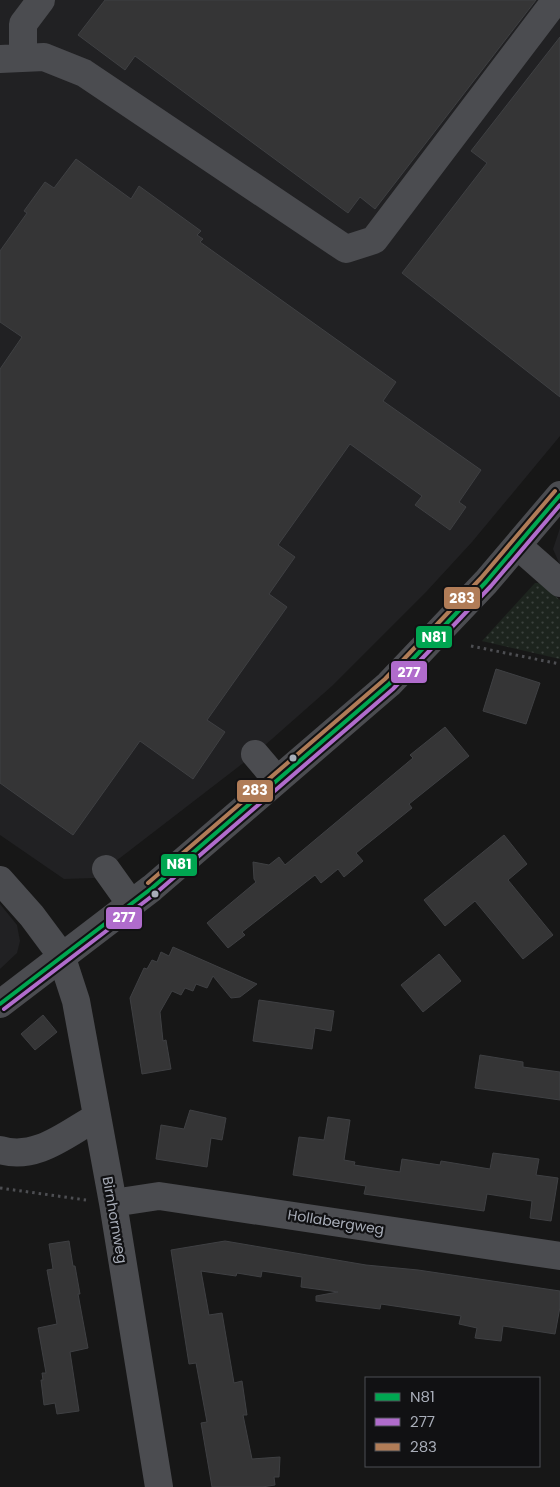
<svg xmlns="http://www.w3.org/2000/svg" width="560" height="1487" font-family="Poppins,sans-serif">
<defs>
<pattern id="grass-dots" width="8" height="8" patternUnits="userSpaceOnUse" patternTransform="scale(1.25)"><rect width="8" height="8" fill="#1d241e"/><path d="M2 2h.1M6 6h.1" fill="none" stroke="#3b413d" stroke-width="1.8" stroke-linecap="round"/></pattern>
</defs>
<rect width="100%" height="100%" fill="#171717"/>
<path fill="#212123" d="M 0,0 L 560,0 L 560,436 L 472,542 L 426,592 L 332,686 L 255,754 L 94,878 L 64,879 L 0,835 Z
M 560,528 L 560,565 L 553,549 Z
M 0,904 L 17,925 L 20,941 L 17,953 L 0,969 Z"/>
<path fill="url(#grass-dots)" d="M 535,583 L 539,583 L 560,600 L 560,659 L 482,641 Z"/>
<path fill="#353536" stroke="#3f4043" d="M 105,0 L 536,0 L 375,209 L 360,197 L 348,213 L 135,56 L 125,70 L 78,35 Z
M 560,37 L 560,397 L 402,273 L 487,163 L 471,151 Z
M 76,159 L 131,199 L 139,186 L 201,231 L 197,235 L 203,239 L 200,242 L 396,382 L 383,401 L 481,470 L 459,502 L 466,507 L 450,530 L 415,505 L 422,496 L 350,444 L 278,545 L 295,557 L 269,594 L 287,607 L 207,720 L 225,732 L 193,779 L 140,741 L 73,835 L 0,783 L 0,369 L 22,337 L 0,322 L 0,251 L 27,213 L 24,211 L 45,182 L 54,188 Z
M 496,669 L 540,683 L 526,724 L 483,711 Z
M 445,727 L 469,756 L 409,804 L 412,808 L 356,853 L 363,861 L 344,877 L 338,869 L 321,883 L 315,875 L 242,932 L 245,935 L 228,948 L 207,923 L 256,882 L 254,879 L 253,862 L 269,865 L 279,857 L 285,865 L 413,758 L 410,755 Z
M 504,835 L 527,864 L 508,880 L 553,935 L 523,959 L 475,901 L 445,926 L 424,900 Z
M 173,947 L 257,984 L 240,997 L 231,998 L 213,976 L 207,988 L 196,984 L 193,991 L 185,988 L 181,995 L 172,991 L 160,1012 L 163,1041 L 166,1040 L 171,1069 L 142,1074 L 130,998 L 144,968 L 147,969 L 152,960 L 157,962 L 161,952 L 169,956 Z
M 439,954 L 461,981 L 423,1012 L 401,985 Z
M 259,1000 L 334,1011 L 331,1031 L 315,1028 L 312,1049 L 253,1041 Z
M 43,1015 L 57,1032 L 35,1050 L 21,1034 Z
M 480,1055 L 523,1062 L 523,1067 L 560,1072 L 560,1100 L 475,1088 Z
M 190,1110 L 226,1118 L 222,1140 L 211,1138 L 207,1167 L 156,1159 L 161,1125 L 184,1129 Z
M 328,1117 L 350,1120 L 344,1160 L 355,1162 L 354,1165 L 400,1172 L 402,1159 L 440,1165 L 441,1161 L 490,1169 L 493,1153 L 539,1159 L 536,1175 L 558,1178 L 551,1221 L 530,1218 L 532,1201 L 487,1194 L 484,1211 L 364,1194 L 366,1186 L 293,1175 L 299,1137 L 324,1140 Z
M 69,1241 L 73,1266 L 75,1266 L 80,1294 L 78,1294 L 88,1348 L 70,1352 L 79,1411 L 57,1414 L 55,1403 L 44,1405 L 41,1380 L 43,1380 L 42,1373 L 46,1373 L 38,1328 L 57,1324 L 47,1270 L 53,1269 L 49,1244 Z
M 225,1241 L 366,1265 L 418,1270 L 560,1291 L 560,1307 L 555,1334 L 503,1326 L 501,1341 L 475,1338 L 477,1328 L 459,1324 L 461,1316 L 381,1304 L 380,1309 L 316,1301 L 316,1296 L 338,1292 L 301,1287 L 302,1277 L 262,1271 L 261,1277 L 237,1273 L 236,1276 L 201,1271 L 209,1315 L 222,1313 L 234,1383 L 242,1381 L 247,1415 L 243,1415 L 252,1459 L 280,1457 L 279,1477 L 274,1477 L 275,1485 L 262,1487 L 212,1487 L 201,1423 L 207,1422 L 196,1363 L 189,1364 L 171,1250 Z"/>
<g fill="none" stroke-linecap="round" stroke-linejoin="round">
<path stroke="#4d4e52" stroke-width="3" stroke-dasharray="2.5 4" stroke-linecap="butt" d="M 471,646 L 560,664
M 0,1188 L 86,1200"/>
<path stroke="#4b4c50" stroke-width="28" d="M 23,58 L 23,24 L 41,0
M 0,59 L 44,57 L 84,73 L 346,249 L 374,240 L 556,0
M 518,546 L 560,583
M 255,754 L 277,780
M 106,869 L 131,904
M 0,880 L 32,916 L 61,955 L 76,1001 L 113,1203 L 159,1487
M 0,1004 L 152,888 L 389,684 L 486,582 L 560,495
M 0,1150 C 37,1161 67,1133 97,1117
M 113,1203 L 159,1196 L 560,1256"/>
<g stroke="#111113" stroke-width="8">
<path id="bus-1" d="M 0,1004 L 152,888 L 389,684 L 486,582 L 560,495"/>
</g>
<g stroke="#111113" stroke-width="8">
<path id="bus-2" d="M 4,1009 L 156,893 L 393,689 L 491,586 L 560,505"/>
</g>
<g stroke="#111113" stroke-width="8">
<path id="bus-3" d="M 148,883 L 385,679 L 481,578 L 555,491"/>
</g>
<use href="#bus-1" stroke="#00a651" stroke-width="4"/>
<use href="#bus-2" stroke="#b06ccc" stroke-width="4"/>
<use href="#bus-3" stroke="#b07c57" stroke-width="4"/>
</g>
<g fill="#a8adb8" stroke="#111113" stroke-width="2">
<circle cx="293" cy="758" r="4.5"/>
<circle cx="155" cy="894" r="4.5"/>
</g>
<g text-anchor="middle" stroke-width="4.5" stroke-linejoin="round" paint-order="stroke">
<g font-size="14" fill="#a8adb8" stroke="#111113">
<text transform="translate(115 1220) rotate(80)" y="5">Birnhornweg</text>
<text transform="translate(336 1222) rotate(9)" y="5">Hollabergweg</text>
</g>
</g>
<g stroke="#111113" stroke-width="2">
<rect x="443" y="586" width="38" height="24" rx="5" fill="#b07c57"/>
<rect x="415" y="625" width="38" height="24" rx="5" fill="#00a651"/>
<rect x="390" y="660" width="38" height="24" rx="5" fill="#b06ccc"/>
<rect x="236" y="779" width="38" height="24" rx="5" fill="#b07c57"/>
<rect x="160" y="853" width="38" height="24" rx="5" fill="#00a651"/>
<rect x="105" y="906" width="38" height="24" rx="5" fill="#b06ccc"/>
</g>
<g font-size="14" text-anchor="middle" font-weight="bold" fill="#fff">
<text x="462" y="603">283</text>
<text x="434" y="642">N81</text>
<text x="409" y="677">277</text>
<text x="255" y="795">283</text>
<text x="179" y="869">N81</text>
<text x="124" y="922">277</text>
</g>
<rect x="365" y="1377" width="175" height="90" fill="#111113" stroke="#4d4f55"/>
<rect x="375" y="1393" width="25" height="8" fill="#00a651" stroke="#4d4f55"/>
<text x="410" y="1402" font-size="15" fill="#a8adb8">N81</text>
<rect x="375" y="1418" width="25" height="8" fill="#b06ccc" stroke="#4d4f55"/>
<text x="410" y="1427" font-size="15" fill="#a8adb8">277</text>
<rect x="375" y="1443" width="25" height="8" fill="#b07c57" stroke="#4d4f55"/>
<text x="410" y="1452" font-size="15" fill="#a8adb8">283</text>
</svg>
